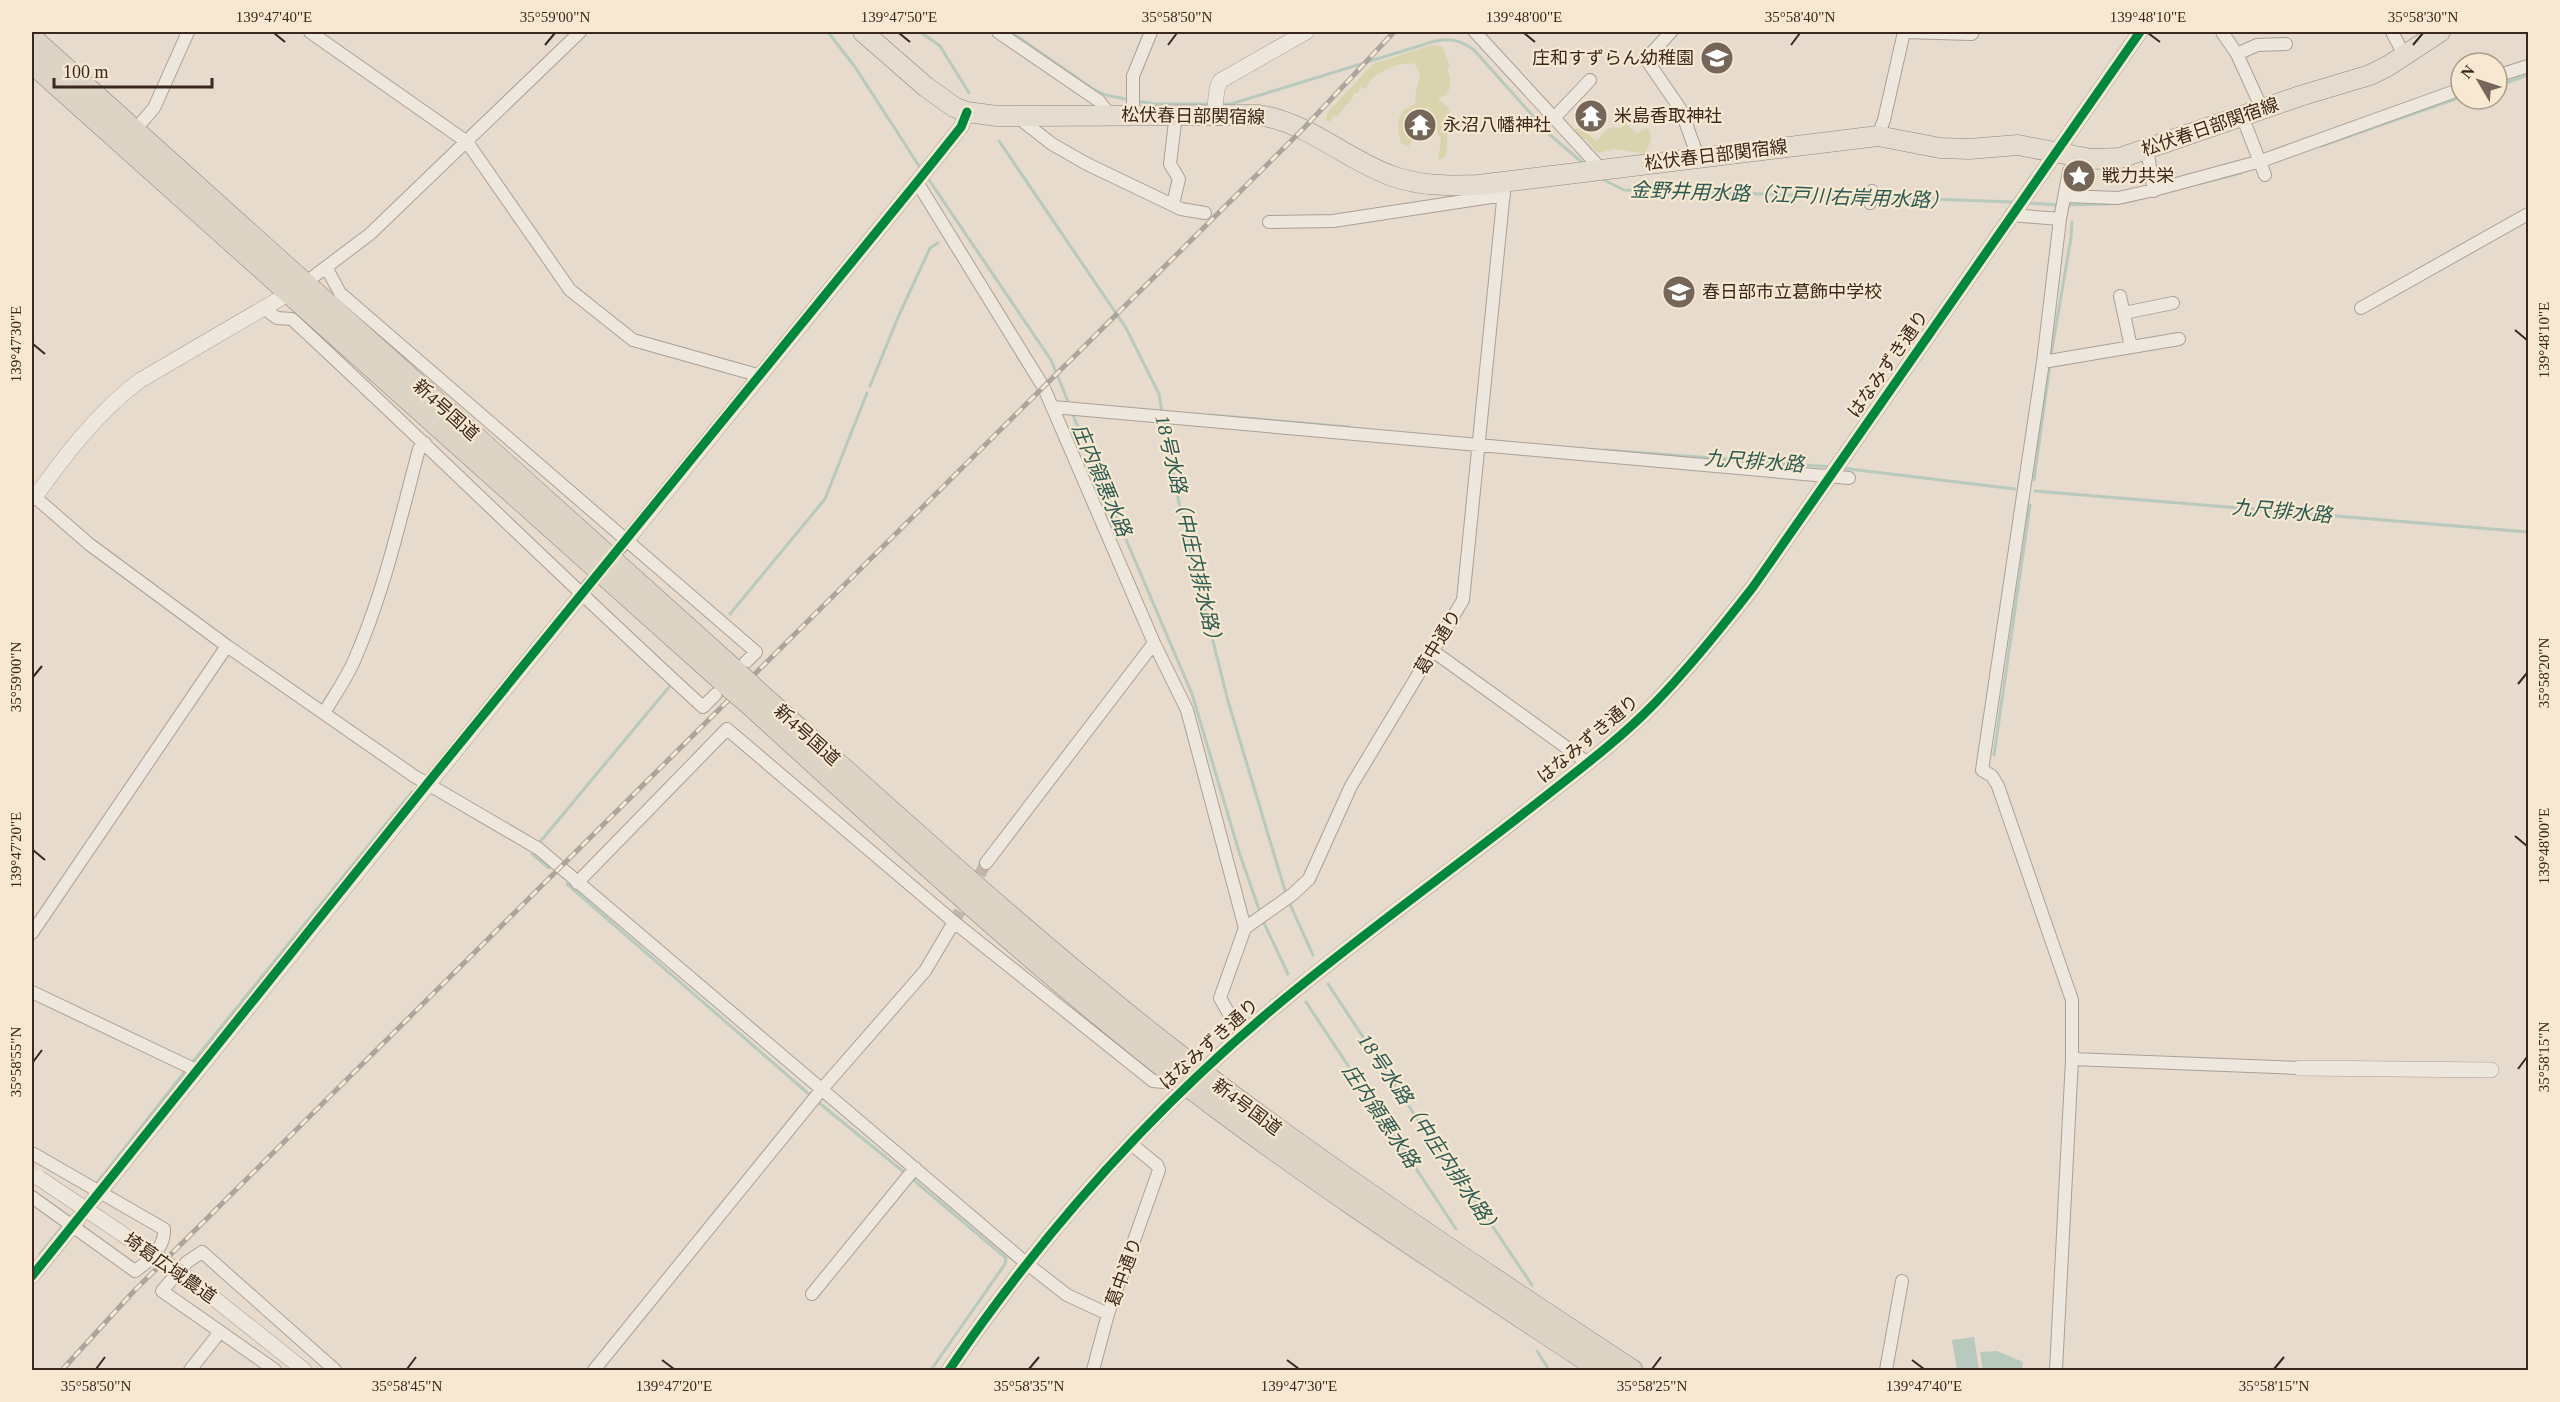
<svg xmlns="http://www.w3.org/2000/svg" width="2560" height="1402" font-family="'Times New Roman','Noto Sans JP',serif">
<rect width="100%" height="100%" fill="#e6dbcc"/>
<path fill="#d9d4ae" d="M 1432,45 L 1442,46 L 1450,66 L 1447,71 C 1453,80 1450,86 1447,95 L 1438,98 L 1449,109 L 1446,156 L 1438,160 L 1441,140 L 1430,115 L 1414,110 L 1410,127 L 1412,140 L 1408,147 L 1401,143 C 1397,124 1395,111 1416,104 L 1415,97 L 1420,74 L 1415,64 C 1400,60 1370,74 1366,89 L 1361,87 L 1358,93 L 1354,93 L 1352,99 L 1337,116 L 1333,116 L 1329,122 L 1326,119 L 1328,112 L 1373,64 Z
M 1626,124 L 1637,133 L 1647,128 C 1656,137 1648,144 1645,154 L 1615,149 L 1598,153 L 1586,140 L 1576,136 L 1575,130 L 1578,127 L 1597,141 L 1606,130 L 1613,127 L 1618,129 Z"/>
<path fill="#b8cabd" d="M 1974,1337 L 1979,1370 L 1957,1370 L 1952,1340 Z
M 1997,1351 L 2023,1362 L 2022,1370 L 1983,1370 L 1980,1352 Z"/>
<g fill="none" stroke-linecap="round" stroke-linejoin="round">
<path stroke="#b8cabd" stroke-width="3" d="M 828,32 L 855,67 L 921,169
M 920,32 L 940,46 L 969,93
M 1011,32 L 1093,89 L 1106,95 L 1130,100
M 2497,86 L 2528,75
M 1136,101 L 1155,104 L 1210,104
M 1220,104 L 1231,104 L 1432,42 C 1449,37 1460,40 1474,50 L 1549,134 L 1584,164
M 999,141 L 1126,328 L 1159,394 L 1162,412
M 2321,146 L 2461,97
M 927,177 L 1051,360 L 1069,404
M 1600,178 L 1624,190 L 1867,197
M 2186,187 L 2241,173
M 1873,197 L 2014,202
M 2026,203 L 2059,205
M 2122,203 L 2136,200
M 2065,205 L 2110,204
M 2051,355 L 2071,238 L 2072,222
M 870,386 L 899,315 L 930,248 L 938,243
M 1072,413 L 1192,694 L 1240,855 L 1260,912
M 1210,415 L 1349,427
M 1163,419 L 1182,518 L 1228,701 L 1286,894
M 1605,450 L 1832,467
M 1841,468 L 2015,489
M 2034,480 L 2050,364
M 2035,491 L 2528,532
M 730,614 L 825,499 L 867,393
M 1994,755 L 2030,505
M 540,842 L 669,687
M 532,854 L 549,868
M 567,884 L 810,1095
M 1288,900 L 1313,955
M 1263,921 L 1288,974
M 1328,984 L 1453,1173 L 1466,1187 L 1532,1285
M 1306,1002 L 1456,1229
M 191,1064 L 412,792
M 818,1102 L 905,1173
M 910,1177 L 1006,1258 L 1005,1264 L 931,1370
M 97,1183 L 187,1069
M 40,1254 L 61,1228
M 1537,1351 L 1549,1370"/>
<path stroke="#c4b7a9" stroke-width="12" stroke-dasharray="12 6" stroke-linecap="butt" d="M 954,922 L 986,863"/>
<g stroke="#aba096" stroke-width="14">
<path id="minor" d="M 310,32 L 467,142 L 570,290 L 633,340 L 761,376
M 998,32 L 1099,101 L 1109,114
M 1475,32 L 1601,169
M 1671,32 L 1646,59 L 1681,110 L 1698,157
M 1904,32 L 1972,34 L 1972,32
M 2222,32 L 2237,54 L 2262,109
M 2392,32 L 2404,55
M 2237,54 L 2257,45 L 2286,44
M 2497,76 L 2528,66
M 1133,114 L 1133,76 L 1151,32
M 1016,116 L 1052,144 L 1087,164 L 1181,209 L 1205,213
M 2242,116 L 2265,175
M 1554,118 L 1590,80
M 134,131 L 154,108 L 188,32
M 1878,136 L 1884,120 L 1904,32
M 2147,149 L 2154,191
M 917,182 L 1044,388 L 1154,643 L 1187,710 L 1245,928
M 2065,196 L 2118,198 L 2154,190 L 2261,161 L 2461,89
M 1870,203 L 1872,191
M 1173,204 L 1179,179 L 1170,164 L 1176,114
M 2011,215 L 2060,219
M 1269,222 L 1333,221 L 1504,195
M 326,267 L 340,293 L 756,652 L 745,663
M 305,283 L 370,234 L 580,32
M 2120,296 L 2131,347
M 2361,308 L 2528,214
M 265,309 L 277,318 L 292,319 C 430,447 564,580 703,707 L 716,694
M 2124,313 L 2173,303
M 2043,362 L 2179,339
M 1053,407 L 1849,478
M 32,499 L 35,497 L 89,544 L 227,646 L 414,776 L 539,849 L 1026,1263 L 1067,1295 L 1108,1314
M 619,549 L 627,540
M 581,595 L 590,583
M 1433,651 L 1588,763
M 324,713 C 334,696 346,679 354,661 C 384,593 400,520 419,449 L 425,443
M 986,863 L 1154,643
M 577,883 L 727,729 L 954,922 L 1153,1081 L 1183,1084
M 32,933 L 227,646
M 32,992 L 196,1070
M 1247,1031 L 1228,1012 L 1220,998 L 1245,928 L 1293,894 L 1309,879 L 1351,786 L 1463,600 L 1505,181
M 2072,1059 L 2300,1068
M 32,1153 L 164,1229 C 165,1248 149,1261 135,1271 L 32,1197
M 812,1294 L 915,1168
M 190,1370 L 220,1332
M 275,1370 L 162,1291 L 187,1262 L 202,1252 L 335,1370
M 594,1370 L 822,1089 L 925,971 L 954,922
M 1093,1370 L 1108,1314 L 1159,1170 L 1157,1165 L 1130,1143
M 1886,1370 L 1902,1281
M 2056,1370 L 2072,1059 L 2072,1000 L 1998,786 L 1992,776 L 1982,770 L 2043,362 L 2060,219 L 2069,171"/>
</g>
<g stroke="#aba096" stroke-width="16">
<path id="tertiary" d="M 1214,115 L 1217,89 L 1220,81 L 1306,32
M 32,495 L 35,497 C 66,454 97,413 139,381 L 298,288
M 627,540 L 917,182 L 961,127 L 967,112
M 2300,1068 L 2491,1070
M 32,1276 L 581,595
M 191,1280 L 304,1370
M 949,1370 C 1043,1232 1153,1108 1282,1001 C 1366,931 1456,867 1542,799 C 1580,769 1620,739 1654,704 C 1690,667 1722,627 1753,587 L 2140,32"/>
</g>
<g stroke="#90867c" stroke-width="21">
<path id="primary" d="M 863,32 L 926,87 L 954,107 L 967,112 L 997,116 L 1259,115 C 1309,123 1345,159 1392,176 C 1420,186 1449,186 1478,185 L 1878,136 L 1940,148 L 1969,149 L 2018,145 L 2091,159 L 2120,158 L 2300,96 L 2370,75 L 2388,66 L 2440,32"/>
</g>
<g stroke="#90867c" stroke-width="22">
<path id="trunk" d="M 32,38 L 739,674
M 32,63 L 728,686
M 758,692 C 895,814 1030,939 1175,1052 C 1322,1166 1477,1268 1632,1370
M 748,703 C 892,834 1034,967 1188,1086 C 1321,1188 1462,1278 1601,1370"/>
</g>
<use href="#minor" stroke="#ede7de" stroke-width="12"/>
<use href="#tertiary" stroke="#ede7de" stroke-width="15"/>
<use href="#primary" stroke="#e4dccf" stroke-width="20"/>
<use href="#trunk" stroke="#ded4c6" stroke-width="21"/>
<g stroke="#aca59e" stroke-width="5">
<path id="rail" d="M 62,1370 L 134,1291 L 1304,128 L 1394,32"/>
</g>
<use href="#rail" stroke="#f7e8d1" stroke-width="3" stroke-dasharray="9" stroke-linecap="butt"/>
<g stroke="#aba096" stroke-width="16" stroke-linecap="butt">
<path id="tertiary-bridge" d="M 39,1178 L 191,1280"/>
</g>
<g stroke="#90867c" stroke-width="22" stroke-linecap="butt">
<path id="trunk-bridge" d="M 739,674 L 758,692
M 728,686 L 748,703"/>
</g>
<use href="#tertiary-bridge" stroke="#ede7de" stroke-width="15"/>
<use href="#trunk-bridge" stroke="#ded4c6" stroke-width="21"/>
<g stroke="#f7e8d1" stroke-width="13">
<path id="cycleway" d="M 32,1276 L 427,784 L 917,182 L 961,127 L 967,112
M 949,1370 C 1043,1232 1153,1108 1282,1001 C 1366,931 1456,867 1542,799 C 1580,769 1620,739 1654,704 C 1690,667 1722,627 1753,587 L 2140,32"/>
</g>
<use href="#cycleway" stroke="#00873e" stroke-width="9"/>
</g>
<path fill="none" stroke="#3a271d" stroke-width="2" d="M 274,33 L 285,42M 899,33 L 910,42M 1524,33 L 1535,42M 2148,33 L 2160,42M 545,45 L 555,33M 1168,45 L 1177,33M 1791,45 L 1800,33M 2413,45 L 2423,33M 2515,330 L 2527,340M 33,344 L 45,354M 33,677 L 42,666M 2518,684 L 2527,673M 2515,836 L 2527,846M 33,850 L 45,860M 33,1062 L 42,1050M 2518,1069 L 2527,1057M 662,1360 L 674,1369M 1287,1360 L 1299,1369M 1912,1360 L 1924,1369M 96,1369 L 105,1357M 407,1369 L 416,1357M 1029,1369 L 1039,1357M 1652,1369 L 1661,1357M 2274,1369 L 2284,1357"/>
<defs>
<g id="school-disc" transform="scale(1.725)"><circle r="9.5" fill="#76665a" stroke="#f7e8d1"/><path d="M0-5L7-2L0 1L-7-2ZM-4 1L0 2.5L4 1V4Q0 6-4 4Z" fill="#fff"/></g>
<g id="temple-disc" transform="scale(1.725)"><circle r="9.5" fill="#76665a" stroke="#f7e8d1"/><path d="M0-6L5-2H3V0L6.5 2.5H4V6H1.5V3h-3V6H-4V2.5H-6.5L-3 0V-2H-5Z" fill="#fff"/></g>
<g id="sight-disc" transform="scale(1.725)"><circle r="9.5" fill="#76665a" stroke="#f7e8d1"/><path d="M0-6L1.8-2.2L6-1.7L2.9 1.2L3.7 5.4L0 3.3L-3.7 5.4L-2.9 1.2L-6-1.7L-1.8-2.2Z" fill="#fff"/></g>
</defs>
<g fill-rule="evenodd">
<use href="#school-disc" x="1717" y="58"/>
<use href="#temple-disc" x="1591" y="116"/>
<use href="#temple-disc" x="1420" y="125"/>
<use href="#sight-disc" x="2079" y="176"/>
<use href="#school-disc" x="1679" y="292"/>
</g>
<g text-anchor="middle" stroke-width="4.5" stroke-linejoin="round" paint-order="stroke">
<g font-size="18" fill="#3a271d" stroke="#f7e8d1" text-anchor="start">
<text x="1694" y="64" text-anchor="end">庄和すずらん幼稚園</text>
<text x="1614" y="122">米島香取神社</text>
<text x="1443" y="131">永沼八幡神社</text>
<text x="2102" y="182">戦力共栄</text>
<text x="1702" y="298">春日部市立葛飾中学校</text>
</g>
<g font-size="18" fill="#3a271d" stroke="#f7e8d1">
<text transform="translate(1193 116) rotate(1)" y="6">松伏春日部関宿線</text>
<text transform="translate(2210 127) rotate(-19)" y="6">松伏春日部関宿線</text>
<text transform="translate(1716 155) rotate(-7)" y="6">松伏春日部関宿線</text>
<text transform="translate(1888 364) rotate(-55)" y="6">はなみずき通り</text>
<text transform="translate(446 410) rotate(42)" y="6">新4号国道</text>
<text transform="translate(1438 642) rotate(-59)" y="6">葛中通り</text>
<text transform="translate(807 735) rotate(42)" y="6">新4号国道</text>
<text transform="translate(1588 739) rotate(-40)" y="6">はなみずき通り</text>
<text transform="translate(1209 1044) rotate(-42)" y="6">はなみずき通り</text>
<text transform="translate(1247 1107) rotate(37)" y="6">新4号国道</text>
<text transform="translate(170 1268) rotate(35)" y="6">埼葛広域農道</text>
<text transform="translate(1124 1272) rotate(-70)" y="6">葛中通り</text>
</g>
<g font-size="20" font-style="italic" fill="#2b5a52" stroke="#f7e8d1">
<text transform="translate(1790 195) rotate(2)" y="7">金野井用水路（江戸川右岸用水路）</text>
<text transform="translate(1754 461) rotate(4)" y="7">九尺排水路</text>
<text transform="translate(1102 480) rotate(67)" y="7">庄内領悪水路</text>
<text transform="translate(2282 511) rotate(5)" y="7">九尺排水路</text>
<text transform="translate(1189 532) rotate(77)" y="7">18号水路（中庄内排水路）</text>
<text transform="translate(1381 1116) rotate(56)" y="7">庄内領悪水路</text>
<text transform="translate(1430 1135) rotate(56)" y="7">18号水路（中庄内排水路）</text>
</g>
</g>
<rect width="2560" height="1402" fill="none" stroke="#f7e8d1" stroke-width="66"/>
<g transform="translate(2479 81) rotate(309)"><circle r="28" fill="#f7e8d1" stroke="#ab9b89" stroke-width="1.5"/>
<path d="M0-4.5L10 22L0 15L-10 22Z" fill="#76665a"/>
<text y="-9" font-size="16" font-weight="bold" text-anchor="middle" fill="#3a271d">N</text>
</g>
<path d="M54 78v9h158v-9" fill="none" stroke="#3a271d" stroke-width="3"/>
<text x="63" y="78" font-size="18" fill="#3a271d" stroke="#f7e8d1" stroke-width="4.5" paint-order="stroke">100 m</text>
<rect x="33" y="33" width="2494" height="1336" fill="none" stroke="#3a271d" stroke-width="2"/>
<g font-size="15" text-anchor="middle" fill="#3a271d">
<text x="274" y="22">139°47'40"E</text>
<text x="555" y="22">35°59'00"N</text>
<text x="899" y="22">139°47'50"E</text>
<text x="1177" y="22">35°58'50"N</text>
<text x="1524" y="22">139°48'00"E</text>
<text x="1800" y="22">35°58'40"N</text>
<text x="2148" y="22">139°48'10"E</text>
<text x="2423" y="22">35°58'30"N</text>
<text transform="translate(2544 340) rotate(-90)" y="5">139°48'10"E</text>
<text transform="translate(16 344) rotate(-90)" y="5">139°47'30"E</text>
<text transform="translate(2544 673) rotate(-90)" y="5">35°58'20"N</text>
<text transform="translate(16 677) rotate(-90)" y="5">35°59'00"N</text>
<text transform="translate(2544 846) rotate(-90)" y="5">139°48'00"E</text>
<text transform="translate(16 850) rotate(-90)" y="5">139°47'20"E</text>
<text transform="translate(2544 1057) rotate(-90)" y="5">35°58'15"N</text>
<text transform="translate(16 1062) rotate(-90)" y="5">35°58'55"N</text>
<text x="96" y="1391">35°58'50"N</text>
<text x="407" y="1391">35°58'45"N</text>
<text x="674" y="1391">139°47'20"E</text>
<text x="1029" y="1391">35°58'35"N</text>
<text x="1299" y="1391">139°47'30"E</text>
<text x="1652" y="1391">35°58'25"N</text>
<text x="1924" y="1391">139°47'40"E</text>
<text x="2274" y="1391">35°58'15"N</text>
</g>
</svg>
